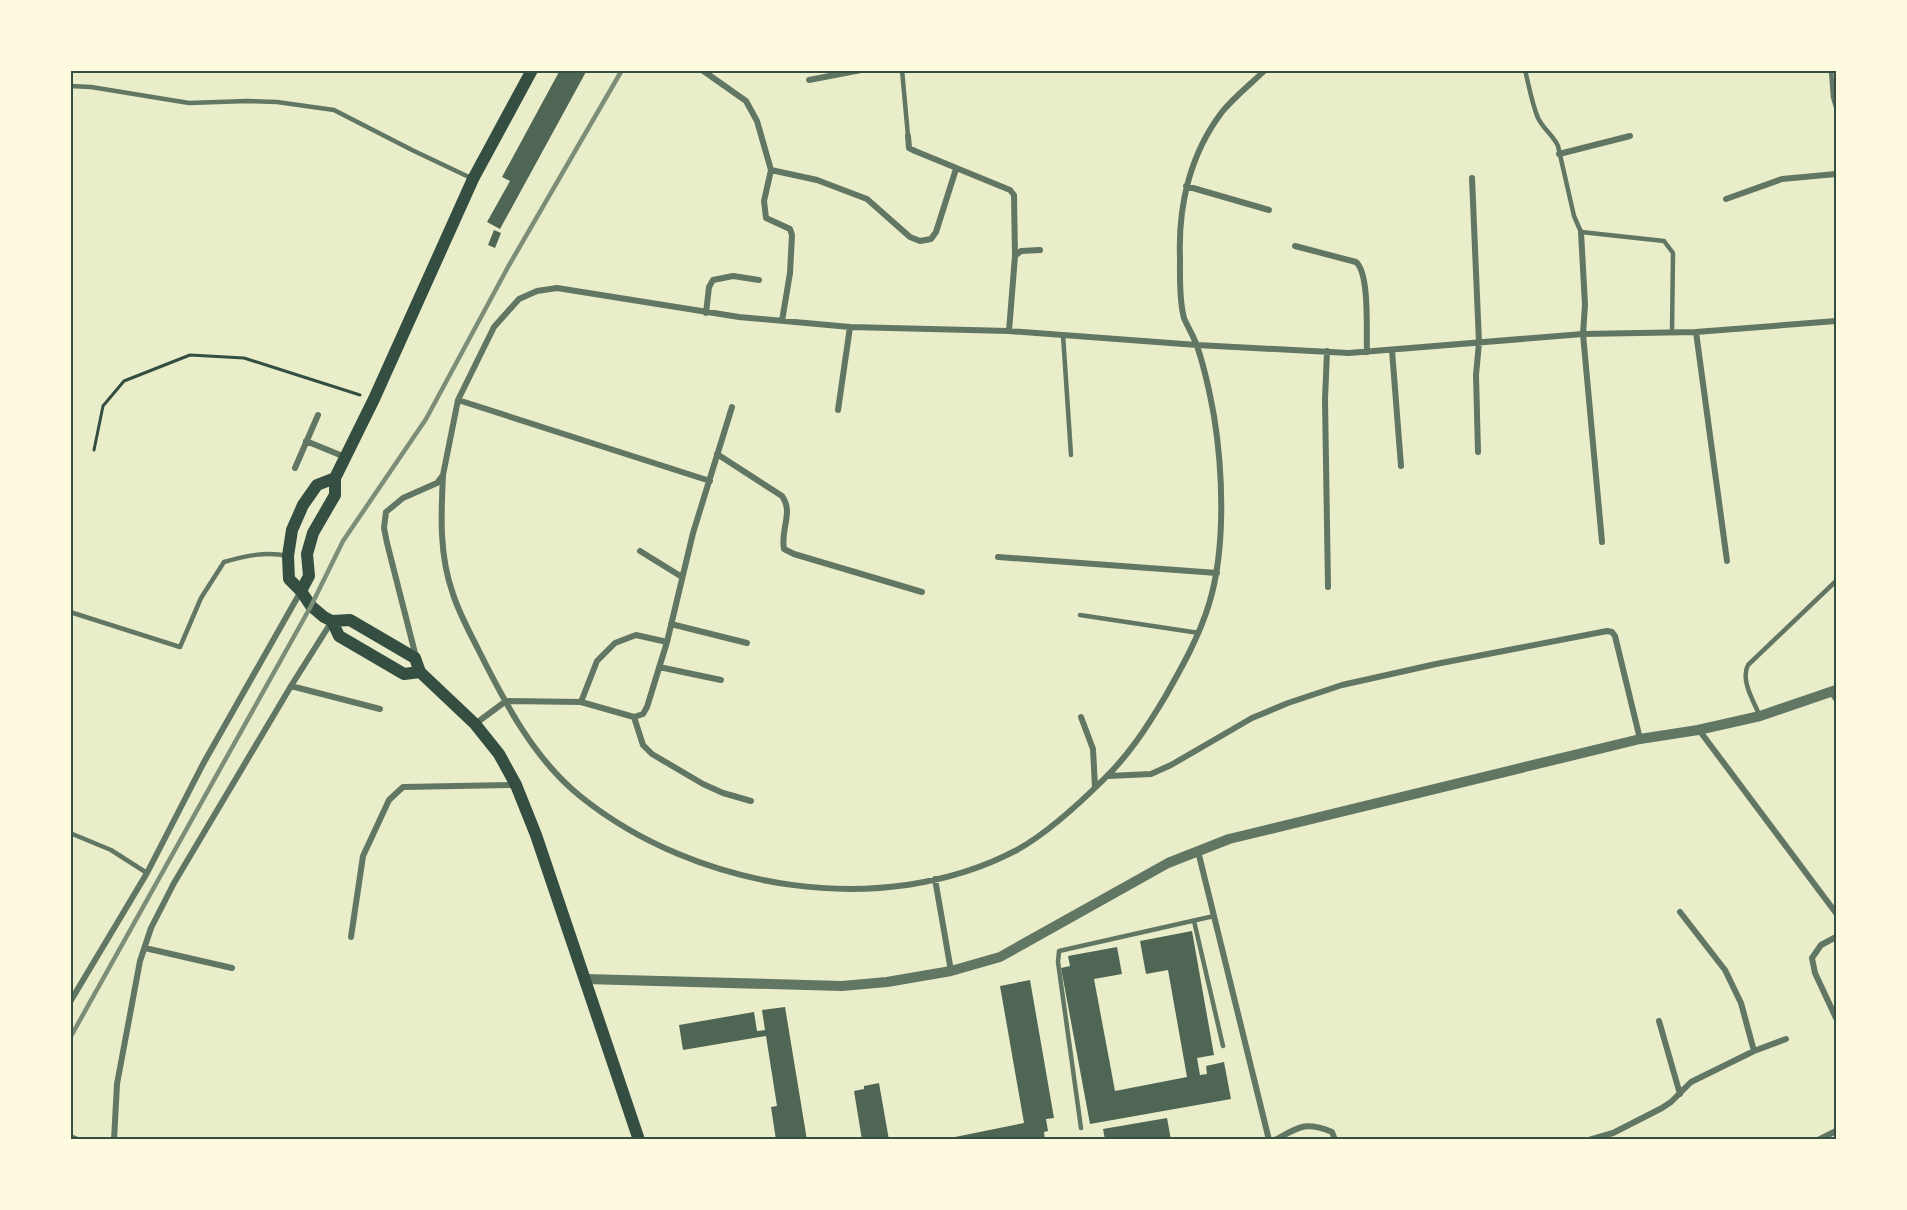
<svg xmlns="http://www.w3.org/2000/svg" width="1907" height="1210" font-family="'Source Serif 4',serif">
<rect width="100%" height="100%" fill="#e9edc9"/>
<path fill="#4f6655" d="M 560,70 L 587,70 L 500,229 L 487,222 L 510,181 L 502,177 Z
M 494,230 L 501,233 L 495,248 L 488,245 Z
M 1192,931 L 1214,1055 L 1197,1058 L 1200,1075 L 1207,1074 L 1206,1066 L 1224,1062 L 1231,1099 L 1090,1124 L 1061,968 L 1070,966 L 1068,956 L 1117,947 L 1122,974 L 1094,979 L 1115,1091 L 1187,1077 L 1168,970 L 1146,974 L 1140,941 Z
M 1030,980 L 1054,1118 L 1046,1119 L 1048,1131 L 1044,1132 L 1045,1140 L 940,1140 L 1024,1123 L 1000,986 Z
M 785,1007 L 807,1140 L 776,1140 L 771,1107 L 777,1106 L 766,1036 L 683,1050 L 679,1025 L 754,1012 L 757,1031 L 765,1030 L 762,1010 Z
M 879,1083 L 889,1140 L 862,1140 L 854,1091 L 864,1089 L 864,1086 Z
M 1167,1118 L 1171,1140 L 1105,1140 L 1103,1129 Z"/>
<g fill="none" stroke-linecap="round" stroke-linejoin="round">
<path stroke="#344e41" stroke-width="3" d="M 94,450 L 103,406 L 124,381 L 190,355 L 244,358 L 360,395"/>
<path stroke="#617663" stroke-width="4.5" d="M 902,70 L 908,136
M 1525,70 C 1529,86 1532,104 1538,118 C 1544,130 1553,135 1558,146 L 1574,216 L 1581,232 L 1664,241 L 1673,253 L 1672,332
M 1831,70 L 1833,97 L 1836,107
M 70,86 L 91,87 L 189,103 L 247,101 L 277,102 L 334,110 L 412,150 L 471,178
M 1063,335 L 1071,455
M 70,612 L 180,647 L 201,598 L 224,562 C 245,556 266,551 288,556
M 1080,615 L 1199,633
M 1830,692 L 1836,700
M 1760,716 C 1754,702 1740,680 1748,665 L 1836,581
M 70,833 L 111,850 L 147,873
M 1194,921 L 1223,1046
M 1081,1128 L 1058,962 L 1059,951 L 1214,916
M 70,1136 L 80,1140"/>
<path stroke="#617663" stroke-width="6" d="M 702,70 L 746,101 L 757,121 L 771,170 L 817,180 L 867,199 L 910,237 L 920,241 L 931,239 L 936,232 L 956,169
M 809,80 L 861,70
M 908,136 L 909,148 L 915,151 L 1010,190 L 1014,195 L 1015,256
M 1559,154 L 1630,136
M 771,170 L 764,201 L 766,218 L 790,229 L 792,235 L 790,273 L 782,321
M 1472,178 L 1479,343 L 1476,375 L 1478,452
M 1186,186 L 1269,210
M 1726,199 L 1782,179 L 1836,174
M 1581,232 L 1585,305 L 1583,334 L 1602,542
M 1295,246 L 1356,262 C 1370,274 1366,332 1367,352
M 706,313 L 709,287 L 713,280 L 733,276 L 759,280
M 1009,331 L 1015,256 L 1021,251 L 1040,250
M 1696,332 L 1727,561
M 1392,350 L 1401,466
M 1327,351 L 1325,400 L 1328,587
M 458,400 L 710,481
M 838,410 L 850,327
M 306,441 L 345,457
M 717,454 L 782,496 C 794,513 780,529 784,549 L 794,554 L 922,592
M 295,468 L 318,415
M 443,475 C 441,515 439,555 453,594 C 459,613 469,631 478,649 C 504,701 533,758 580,796 C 696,890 883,921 1017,850 C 1049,832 1078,805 1104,779 C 1129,755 1147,727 1165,697 C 1182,667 1199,637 1209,604 C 1226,549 1223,472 1214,416 C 1210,394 1205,370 1198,349 C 1195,338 1188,328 1184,318 C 1179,300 1180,276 1180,258 C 1178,206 1190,154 1222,112 C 1234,97 1251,84 1265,70
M 640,551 L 682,577
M 998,557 L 1217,573
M 671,624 L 747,643
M 416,657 L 387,543 L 384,528 L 386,512 L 403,498 L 437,483 L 443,475 L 458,400 L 494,327 L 519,299 L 537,291 L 557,288 L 739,317 L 850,327 L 1009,331 L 1197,345 L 1349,353 L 1583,334 L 1696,332 L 1836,321
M 659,667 L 721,680
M 291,686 L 380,709
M 581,702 L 597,661 L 615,643 L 636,635 L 667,642
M 634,717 L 643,745 L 652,754 L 703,784 L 723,793 L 751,801
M 1081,717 L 1093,749 L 1095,787
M 475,724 L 506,701 L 581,702 L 634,717 L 643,714 L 647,707 L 667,642 L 693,533 L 732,407
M 1699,730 L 1836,913
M 1108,776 L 1151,774 L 1171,765 L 1252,718 L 1288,703 L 1342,685 L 1436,664 L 1607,631 L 1612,632 L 1615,636 L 1640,739
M 1198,851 L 1269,1140
M 935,879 L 951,971
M 1680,912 L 1725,970 L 1741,1003 L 1754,1051
M 351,937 L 363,856 L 389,800 L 403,787 L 515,785
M 1836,937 L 1821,945 L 1812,958 L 1815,973 L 1836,1018
M 145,948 L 232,968
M 70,1002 L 147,873 L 203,764 L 301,591
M 1659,1021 L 1680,1094
M 114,1140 L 117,1084 L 140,961 L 151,928 L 174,883 L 291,686 L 332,621
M 1275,1140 C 1299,1127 1305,1121 1332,1132 L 1335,1140
M 1589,1140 L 1613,1133 L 1662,1108 L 1671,1102 L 1691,1082 L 1754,1051 L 1786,1039
M 1818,1140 L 1836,1131"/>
<path stroke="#617663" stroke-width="10" d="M 585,979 L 842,986 L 887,982 L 951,971 L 1000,957 L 1168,863 L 1229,839 L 1640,739 L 1698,730 L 1760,716 L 1836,690"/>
<path stroke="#344e41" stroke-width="12" d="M 335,478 L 317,485 L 303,505 L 292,530 L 288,556 L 289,579 L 301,591 L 311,606 L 324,617 L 332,621 L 350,620 L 415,658 L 420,672 L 475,724 L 499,754 L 516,785 L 536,835 L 639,1140
M 301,591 L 309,576 L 307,554 L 313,533 L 335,495 L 335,478 L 374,399 L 473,179 L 532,70
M 332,621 L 339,636 L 404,674 L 420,672"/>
<path stroke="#7c8e77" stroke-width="4.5" d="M 70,1038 L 311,606 L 343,541 L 426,419 L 508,267 L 622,70"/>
</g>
<rect width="1907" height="1210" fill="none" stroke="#fefae0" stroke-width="144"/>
<rect x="72" y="72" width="1763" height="1066" fill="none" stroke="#344e41" stroke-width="2"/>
</svg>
